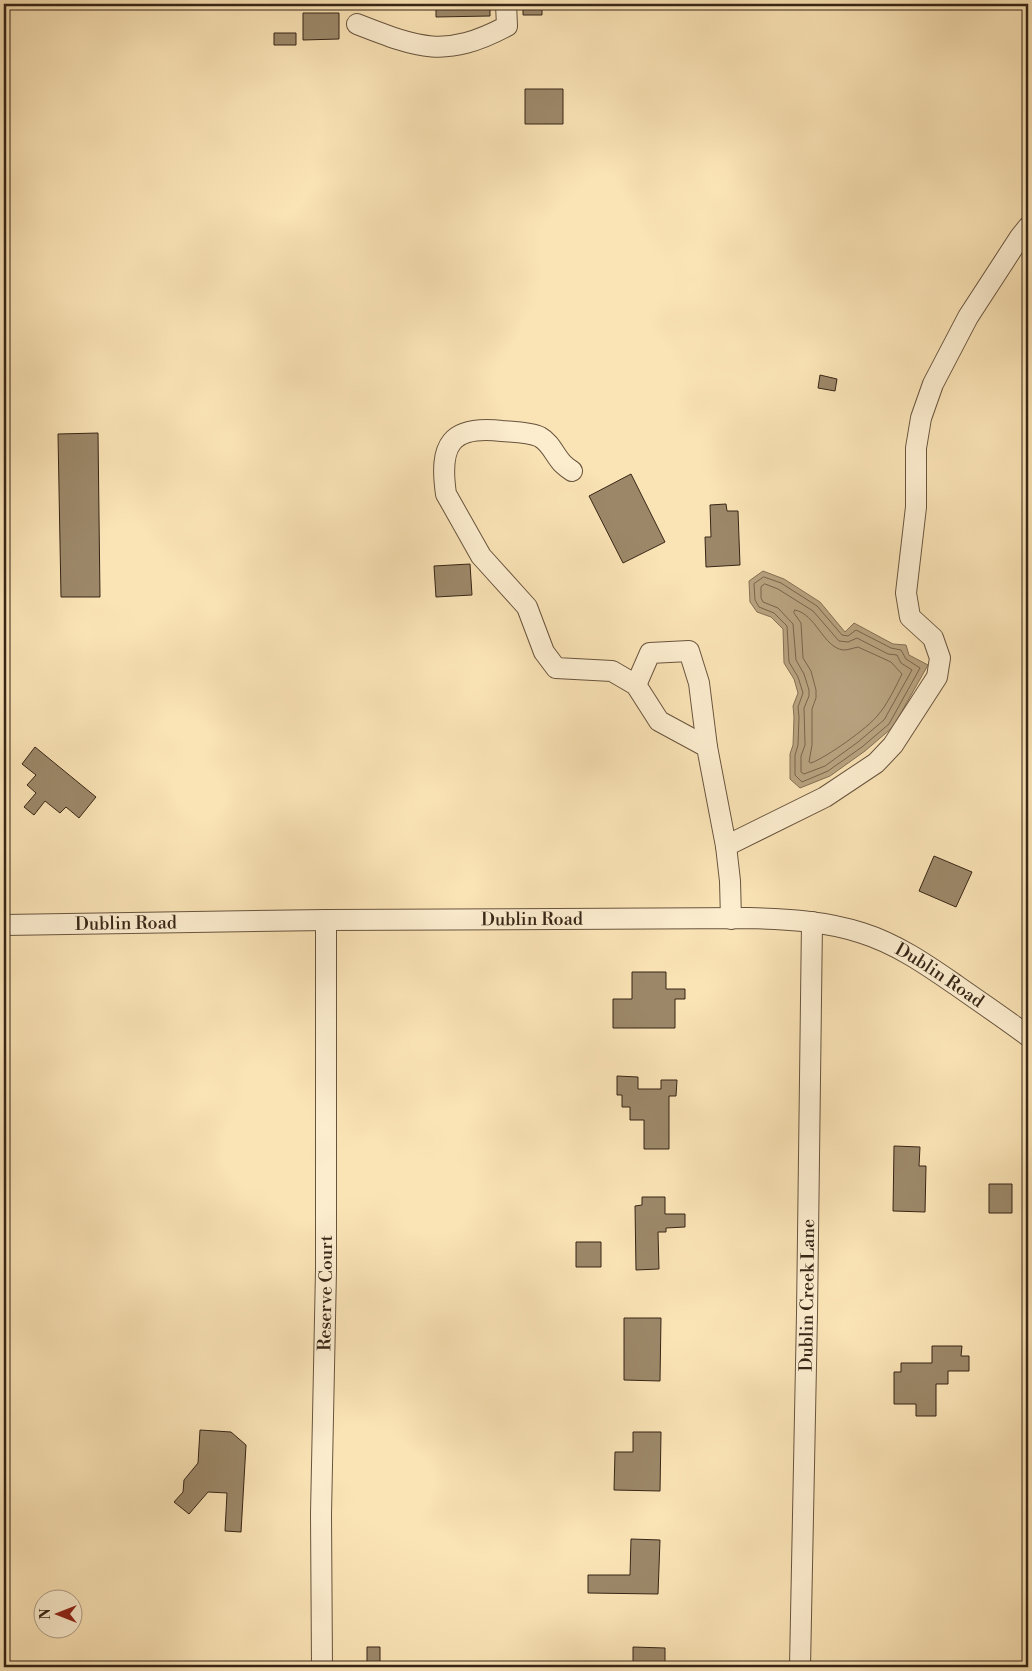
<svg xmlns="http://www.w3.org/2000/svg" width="1032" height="1671" font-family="'Libre Bodoni',serif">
<rect width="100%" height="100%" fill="#fae3b5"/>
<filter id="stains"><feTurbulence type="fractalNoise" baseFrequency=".004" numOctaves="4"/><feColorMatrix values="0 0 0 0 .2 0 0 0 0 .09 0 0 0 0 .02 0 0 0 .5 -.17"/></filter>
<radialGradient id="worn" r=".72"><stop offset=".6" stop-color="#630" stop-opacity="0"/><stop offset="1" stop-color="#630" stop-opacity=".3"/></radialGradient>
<path fill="#b8a27f" stroke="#847055" d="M 763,571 L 784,579 L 820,602 L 845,632 L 854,623 L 893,644 L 906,645 L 909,655 L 928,665 L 893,727 L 865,751 L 830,776 L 800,788 L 790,779 L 790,754 L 793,745 L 794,717 L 793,706 L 798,693 L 794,679 L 784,663 L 783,629 L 771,617 L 757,612 L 750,602 L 749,581 Z"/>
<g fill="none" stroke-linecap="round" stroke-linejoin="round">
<path stroke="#78644a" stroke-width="1" d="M 764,577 L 781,583 L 817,606 L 842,635 L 848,636 L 856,630 L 891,648 L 901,650 L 906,659 L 920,668 L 889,724 L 862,747 L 828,771 L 802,782 L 795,775 L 795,755 L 798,745 L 799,717 L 798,707 L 803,693 L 798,677 L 789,662 L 787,626 L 774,613 L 759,607 L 755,600 L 754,584 Z
M 765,584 L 778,589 L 813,611 L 839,641 L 848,642 L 857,638 L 888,654 L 897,655 L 901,663 L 912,670 L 884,720 L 858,742 L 825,766 L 804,774 L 801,772 L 801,756 L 805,745 L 804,708 L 809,696 L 809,690 L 804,674 L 796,660 L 793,624 L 778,608 L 763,602 L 761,598 L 761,587 Z
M 795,610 C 816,614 823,647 843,650 C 849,650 853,648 858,647 L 891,662 L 902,674 C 896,686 887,705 878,715 C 868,728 827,757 811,763 L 809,762 L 812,745 L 812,709 L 816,698 L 816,690 L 811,671 L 803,658 L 801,623 L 794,613 Z"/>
</g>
<path fill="#9c8869" stroke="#372516" d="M 436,4 L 490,4 L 490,16 L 436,17 Z
M 523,4 L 542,4 L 542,15 L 523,15 Z
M 303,13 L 339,13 L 339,39 L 303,40 Z
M 274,33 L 296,33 L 296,45 L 274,45 Z
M 525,89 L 563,89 L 563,124 L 525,124 Z
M 820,375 L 837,379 L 835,391 L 818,388 Z
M 98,433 L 100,597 L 61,597 L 58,434 Z
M 631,474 L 665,542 L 623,563 L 589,496 Z
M 726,504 L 727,511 L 738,511 L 740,565 L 706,567 L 705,537 L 711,537 L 710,505 Z
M 470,564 L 472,595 L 436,597 L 434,566 Z
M 35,747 L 96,797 L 79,818 L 66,807 L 60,813 L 45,801 L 34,815 L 24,807 L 36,793 L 27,785 L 36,775 L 22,764 Z
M 934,856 L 972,872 L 956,907 L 919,891 Z
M 632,972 L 666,972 L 666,989 L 685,989 L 685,999 L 675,999 L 675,1028 L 613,1028 L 613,999 L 632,999 Z
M 617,1076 L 638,1077 L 638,1089 L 661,1089 L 661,1080 L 677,1080 L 676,1096 L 669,1096 L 669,1149 L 644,1149 L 644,1120 L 630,1120 L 630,1107 L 622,1107 L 622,1095 L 617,1095 Z
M 894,1146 L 920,1147 L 919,1166 L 926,1166 L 925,1212 L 893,1211 Z
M 989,1184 L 1012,1184 L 1012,1213 L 989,1213 Z
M 642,1197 L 665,1197 L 665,1214 L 685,1214 L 685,1227 L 666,1228 L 666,1232 L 658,1232 L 659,1269 L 636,1270 L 635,1206 L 642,1205 Z
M 576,1242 L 601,1242 L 601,1267 L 576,1267 Z
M 624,1318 L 661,1318 L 660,1381 L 624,1380 Z
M 932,1346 L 962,1346 L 961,1356 L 969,1356 L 969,1371 L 948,1371 L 948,1384 L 936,1384 L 936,1416 L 916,1416 L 916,1404 L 894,1404 L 894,1372 L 901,1372 L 901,1363 L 932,1363 Z
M 200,1430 L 231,1432 L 246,1445 L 241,1532 L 225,1531 L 227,1493 L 208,1492 L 189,1514 L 174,1502 L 183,1492 L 184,1480 L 198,1463 Z
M 633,1432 L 661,1432 L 660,1491 L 614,1490 L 615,1452 L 633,1452 Z
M 631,1539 L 660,1540 L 658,1594 L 588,1593 L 588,1575 L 630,1575 Z
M 367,1647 L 380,1647 L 380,1667 L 367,1667 Z
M 633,1647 L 665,1648 L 665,1667 L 633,1667 Z"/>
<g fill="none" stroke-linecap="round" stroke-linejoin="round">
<g stroke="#68543e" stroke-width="22">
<g id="minor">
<path d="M 357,24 C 418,48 445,59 507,26 L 506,4"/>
<path d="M 572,471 C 569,469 565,466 563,464 C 555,456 551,443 540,437 C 530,432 514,432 502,431 C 450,425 439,445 446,494 L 481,556 L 527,607 L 544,652 L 556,668 L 612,671 L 636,685 L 659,721 L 707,747 L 726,846 L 730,881 L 731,919"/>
<path d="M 636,685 L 650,653 L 689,651 L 699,683 L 707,747"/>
<path d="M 726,846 L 825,797 L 876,763 L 893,745 L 937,677 L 940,658 L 933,638 L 910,617 L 906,593 L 916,507 L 916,448 L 921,418 L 933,384 L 968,317 L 1020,237 L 1028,227"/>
<path id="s1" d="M 4,925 L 326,920 L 749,918 C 787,919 825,921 862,933 C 897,944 927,965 956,985 C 980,1002 1004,1018 1028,1036"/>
<path id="s2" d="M 322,1667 L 321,1514 L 326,1270 L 326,920"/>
<path id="s3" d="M 800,1667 L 807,1314 L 812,922"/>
</g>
</g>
<use href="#minor" stroke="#fcedcf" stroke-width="20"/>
</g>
<g text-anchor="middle" stroke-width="4" stroke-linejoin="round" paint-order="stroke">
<g font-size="18" fill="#372516" stroke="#fcedcf">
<text dy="6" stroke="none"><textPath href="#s1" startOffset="528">Dublin Road</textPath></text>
<text dy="6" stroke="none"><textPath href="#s1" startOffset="122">Dublin Road</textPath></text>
<text dy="6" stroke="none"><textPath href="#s1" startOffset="948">Dublin Road</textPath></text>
<text dy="6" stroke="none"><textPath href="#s2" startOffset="374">Reserve Court</textPath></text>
<text dy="6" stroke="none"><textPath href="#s3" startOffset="372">Dublin Creek Lane</textPath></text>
</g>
</g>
<rect width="1032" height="1671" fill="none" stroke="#fae3b5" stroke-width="20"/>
<rect x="5" y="5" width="1022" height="1661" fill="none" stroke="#372516" stroke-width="2.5"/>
<rect x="10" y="10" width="1012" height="1651" fill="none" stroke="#372516"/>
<g transform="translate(58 1614) rotate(270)"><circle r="24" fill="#fcedcf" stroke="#ad9d85"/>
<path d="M0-4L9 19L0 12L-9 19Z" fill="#8f2418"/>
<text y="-8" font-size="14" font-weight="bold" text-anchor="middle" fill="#372516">N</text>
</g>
<rect width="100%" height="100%" filter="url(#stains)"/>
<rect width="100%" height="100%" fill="url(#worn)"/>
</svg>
